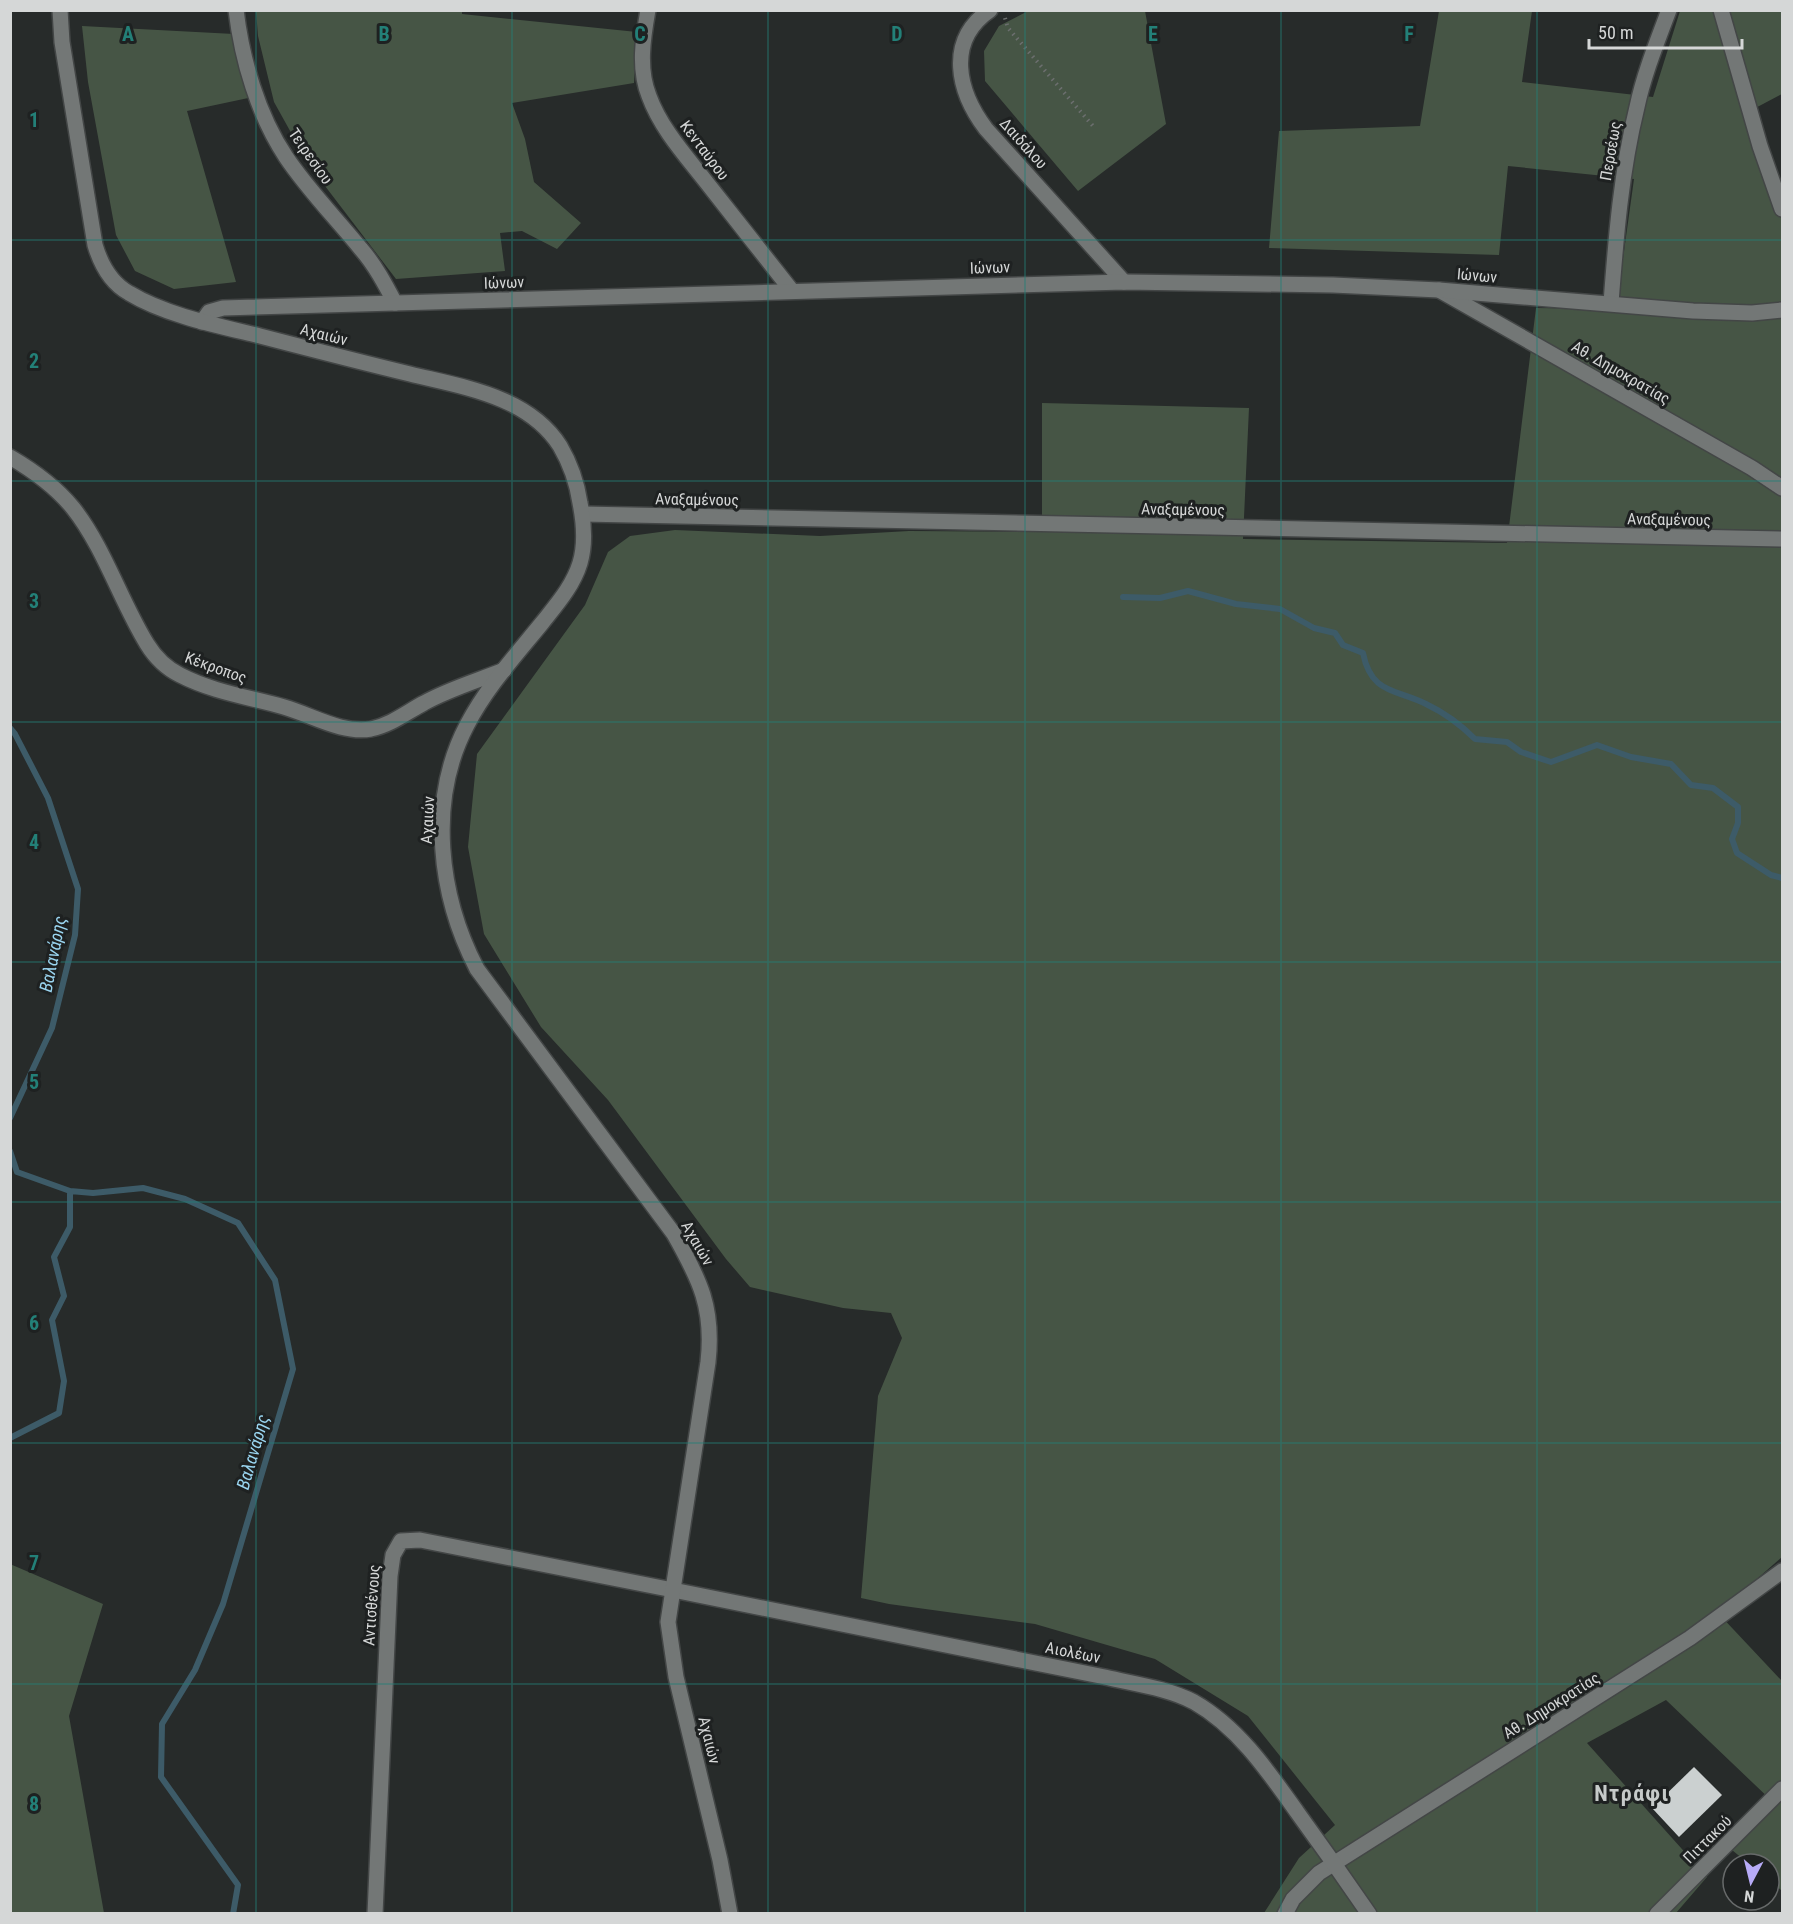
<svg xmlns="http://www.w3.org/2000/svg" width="1793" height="1924" font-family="'Roboto Condensed',sans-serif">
<rect width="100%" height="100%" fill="#272b2a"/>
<path fill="#465545" d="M 256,11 L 462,11 L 462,14 L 637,32 L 634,83 L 512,103 L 525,139 L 534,182 L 581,223 L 557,249 L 522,231 L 500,233 L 505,271 L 396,279 L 309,165 L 274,102 L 258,36 Z
M 1028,11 L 1145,11 L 1166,124 L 1078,191 L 985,81 L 984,51 L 999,26 Z
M 1439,11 L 1532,11 L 1522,82 L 1653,97 L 1680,11 L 1782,11 L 1782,94 L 1746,113 L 1782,221 L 1782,1557 L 1718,1613 L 1782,1681 L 1782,1891 L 1769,1880 L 1769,1864 L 1749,1864 L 1732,1850 L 1775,1804 L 1666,1700 L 1587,1743 L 1707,1877 L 1676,1913 L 1264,1913 L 1299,1858 L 1335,1825 L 1248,1716 L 1155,1659 L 1035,1624 L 889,1604 L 861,1598 L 878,1396 L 902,1338 L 891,1313 L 843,1308 L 750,1287 L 726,1259 L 608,1100 L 541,1027 L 484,934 L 468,847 L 477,754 L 585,605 L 608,552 L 630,536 L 675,530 L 820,536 L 909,531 L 1042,532 L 1042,403 L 1249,408 L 1243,539 L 1507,543 L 1536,308 L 1616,309 L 1634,179 L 1508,166 L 1499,255 L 1269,248 L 1279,131 L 1420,126 Z
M 82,26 L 234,34 L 253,97 L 187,111 L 236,282 L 174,289 L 135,271 L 116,235 L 88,82 Z
M 10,1564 L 103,1604 L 69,1716 L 104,1913 L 11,1913 Z"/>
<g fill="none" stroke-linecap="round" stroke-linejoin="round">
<path stroke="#3d5b68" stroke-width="6" d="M 1123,597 L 1160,598 L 1188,591 L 1236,604 L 1280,609 L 1314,628 L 1335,633 L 1343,645 L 1363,653 C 1371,694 1396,689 1426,704 C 1445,713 1460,724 1475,739 L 1507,742 L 1521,752 L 1551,762 L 1597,745 L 1631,757 L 1671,764 L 1691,785 L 1713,788 L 1738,807 L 1738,823 L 1732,839 L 1737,853 L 1771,875 L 1782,878
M 10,728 L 15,734 L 48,798 L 78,889 L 75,935 L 52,1028 L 10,1118
M 10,1151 L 17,1172 L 70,1191 L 93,1193 L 143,1188 L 185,1199 L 238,1223 L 275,1280 L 293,1369 L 223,1604 L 195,1670 L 162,1724 L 161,1777 L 238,1885 L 233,1914
M 10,1438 L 59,1413 L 64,1381 L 52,1320 L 64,1296 L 54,1257 L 70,1227 L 70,1191"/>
</g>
<path fill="#cbd0d0" d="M 1694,1767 L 1722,1795 L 1679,1837 L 1652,1808 Z"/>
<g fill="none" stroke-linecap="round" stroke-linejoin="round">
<g stroke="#434646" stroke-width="18">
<path id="minor" d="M 236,10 C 242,60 258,115 286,157 C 308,190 336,218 361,249 C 375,265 385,284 395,303
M 648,10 C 643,38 638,69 649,96 C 661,129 686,156 707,183 C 735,219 764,255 792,291
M 990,10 C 945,41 958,92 986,129 L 1124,282
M 1721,10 L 1760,146 L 1782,209
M 1439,290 L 1752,468 L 1782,488
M 1611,303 C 1616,237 1621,172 1637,107 C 1644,74 1657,42 1669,10
M 10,457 C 34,471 56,487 73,508 C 104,547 121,602 147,644 C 155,657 166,668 180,675 C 213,692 249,697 284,707 C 312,715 342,734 371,729 C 391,725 407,712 424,703 C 449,689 477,681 504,670
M 583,514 L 1782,539
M 375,1914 L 390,1576 L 393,1555 L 401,1541 L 420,1540 L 673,1590
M 1285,1914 L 1293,1899 L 1319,1873 L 1690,1638 L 1782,1571
M 1657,1914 L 1782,1789"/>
</g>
<g stroke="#434646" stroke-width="18">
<path id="tertiary" d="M 202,322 L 209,312 L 223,308 L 1124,282 L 1333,285 L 1439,290 L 1693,311 L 1752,313 L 1782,310
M 673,1590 L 1105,1677 C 1134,1684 1167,1688 1194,1702 C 1238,1727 1268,1771 1297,1812 C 1321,1845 1345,1879 1369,1914"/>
</g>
<g stroke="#434646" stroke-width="18">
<path id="secondary" d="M 60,10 L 62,42 L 95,245 C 101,265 111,283 129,293 C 165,315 219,326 260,336 C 310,349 360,362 410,374 C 463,387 528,396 560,446 C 570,463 577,483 580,503 C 584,523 586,543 580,563 C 573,586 557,604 542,623 C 516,655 486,688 467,725 C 427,801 439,896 477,969 L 674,1234 C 700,1280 714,1308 708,1362 L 668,1622 L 676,1677 L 720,1860 L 730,1914"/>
</g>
<path stroke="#6c6f6f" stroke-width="4" stroke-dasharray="1.5 4.5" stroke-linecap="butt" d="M 1005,18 L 1008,28 L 1093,126"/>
<use href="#minor" stroke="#737776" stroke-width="15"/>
<use href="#tertiary" stroke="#737776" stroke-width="15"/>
<use href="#secondary" stroke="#737776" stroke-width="15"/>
</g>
<path fill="none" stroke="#238078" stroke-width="1.5" stroke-opacity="0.55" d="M 256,10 L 256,1914M 512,10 L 512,1914M 768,10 L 768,1914M 1025,10 L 1025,1914M 1281,10 L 1281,1914M 1537,10 L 1537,1914M 10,240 L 1782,240M 10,481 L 1782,481M 10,722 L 1782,722M 10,962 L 1782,962M 10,1202 L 1782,1202M 10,1443 L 1782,1443M 10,1684 L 1782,1684"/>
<g text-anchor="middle" stroke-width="6" stroke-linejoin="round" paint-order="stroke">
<g font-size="16" fill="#d5d7d7" stroke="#1e2121">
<text transform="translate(1024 143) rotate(48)" y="6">Δαιδάλου</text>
<text transform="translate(705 150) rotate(53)" y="6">Κενταύρου</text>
<text transform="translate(1610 151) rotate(-80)" y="6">Περσέως</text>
<text transform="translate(311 156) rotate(55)" y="6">Τειρεσίου</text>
<text transform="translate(990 267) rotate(-2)" y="6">Ιώνων</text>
<text transform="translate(1477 275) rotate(5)" y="6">Ιώνων</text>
<text transform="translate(504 282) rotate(-2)" y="6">Ιώνων</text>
<text transform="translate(324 334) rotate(14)" y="6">Αχαιών</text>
<text transform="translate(1621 372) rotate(30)" y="6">Αθ. Δημοκρατίας</text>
<text transform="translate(697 499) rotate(1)" y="6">Αναξαμένους</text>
<text transform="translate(1183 509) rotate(1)" y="6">Αναξαμένους</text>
<text transform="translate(1669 519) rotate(1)" y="6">Αναξαμένους</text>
<text transform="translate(216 667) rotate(20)" y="6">Κέκροπος</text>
<text transform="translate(427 820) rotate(-87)" y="6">Αχαιών</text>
<text transform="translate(698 1243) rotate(60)" y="6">Αχαιών</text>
<text transform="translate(371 1605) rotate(-86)" y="6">Αντισθένους</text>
<text transform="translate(1073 1652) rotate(11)" y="6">Αιολέων</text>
<text transform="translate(1551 1705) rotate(-32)" y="6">Αθ. Δημοκρατίας</text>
<text transform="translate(710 1740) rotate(76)" y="6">Αχαιών</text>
<text transform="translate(1707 1839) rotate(-45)" y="6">Πιττακού</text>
</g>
<g font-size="18" font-style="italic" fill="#9ad5f0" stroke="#1e2121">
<text transform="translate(53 954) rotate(-79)" y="6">Βαλανάρης</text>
<text transform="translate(253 1452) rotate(-74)" y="6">Βαλανάρης</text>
</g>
<g font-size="22" font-weight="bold" letter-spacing="1.5" fill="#c6cac9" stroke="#1e2121">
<text x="1632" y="1801">Ντράφι</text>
</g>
</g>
<g font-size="20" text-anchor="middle" font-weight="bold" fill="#238078" stroke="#1e2121" stroke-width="6" stroke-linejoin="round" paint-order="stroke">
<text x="128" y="41">A</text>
<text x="384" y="41">B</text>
<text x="640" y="41">C</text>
<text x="897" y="41">D</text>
<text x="1153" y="41">E</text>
<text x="1409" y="41">F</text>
<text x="34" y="127">1</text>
<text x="34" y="368">2</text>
<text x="34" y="608">3</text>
<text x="34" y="849">4</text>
<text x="34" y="1089">5</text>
<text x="34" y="1330">6</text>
<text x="34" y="1570">7</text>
<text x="34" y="1811">8</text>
</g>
<rect width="1793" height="1924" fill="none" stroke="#d5d7d7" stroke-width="24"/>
<g transform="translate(1751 1882) rotate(187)"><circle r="28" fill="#1e2121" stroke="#676a6a" stroke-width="1.5"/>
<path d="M0-4.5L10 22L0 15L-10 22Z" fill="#b7abf7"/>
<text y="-9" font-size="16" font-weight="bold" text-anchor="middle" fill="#d5d7d7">N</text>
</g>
<path d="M1589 39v9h153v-9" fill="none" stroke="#d5d7d7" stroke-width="3"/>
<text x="1598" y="39" font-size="18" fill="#d5d7d7" stroke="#1e2121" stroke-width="4.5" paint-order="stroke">50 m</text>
</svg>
